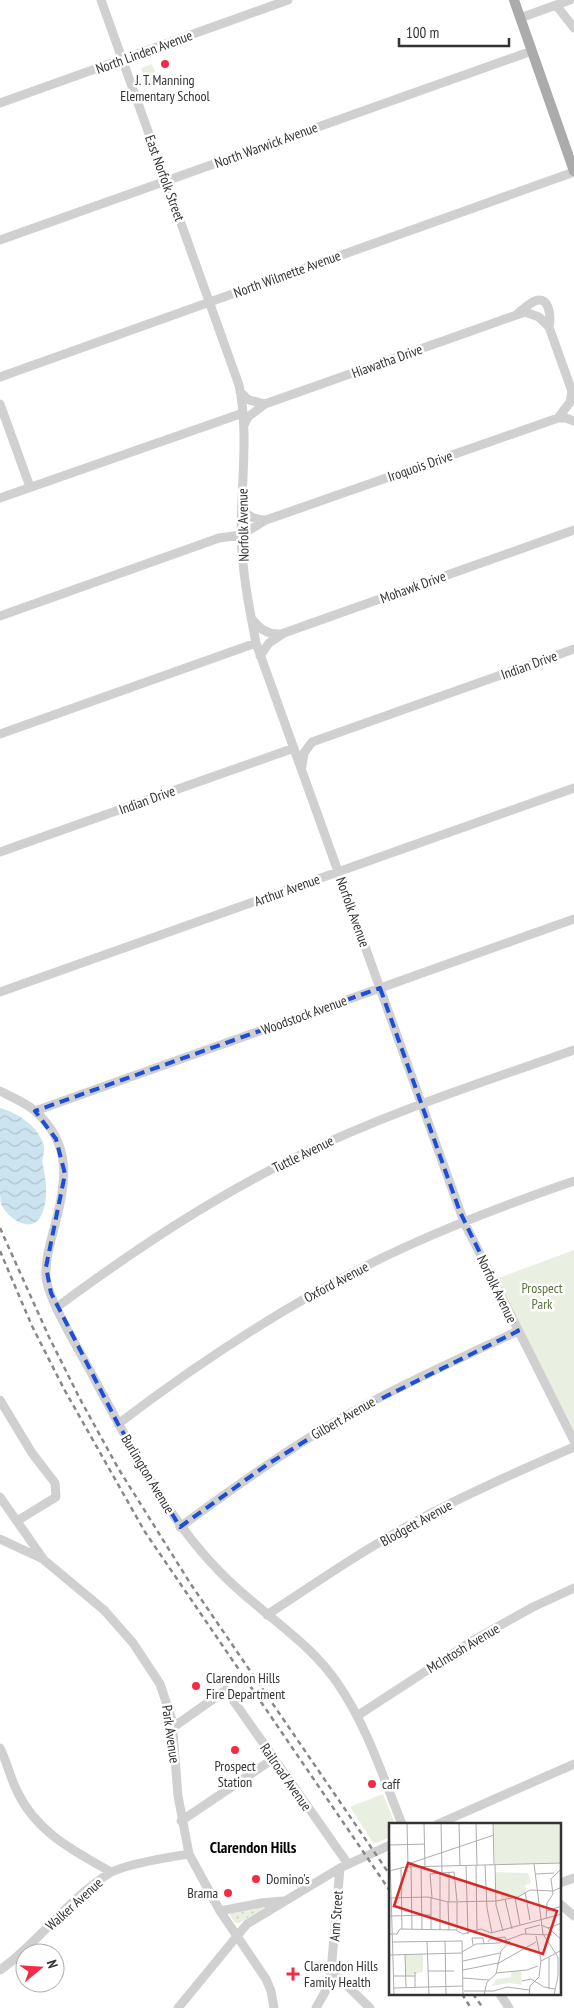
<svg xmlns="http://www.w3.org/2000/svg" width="574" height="2008" font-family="'PT Sans Narrow',sans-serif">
<defs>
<pattern id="grass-dots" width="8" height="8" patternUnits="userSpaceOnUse" patternTransform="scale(1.25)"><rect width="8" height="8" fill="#eaf0e1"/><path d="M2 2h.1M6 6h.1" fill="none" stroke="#c9cec2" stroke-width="1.8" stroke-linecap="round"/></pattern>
<pattern id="water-waves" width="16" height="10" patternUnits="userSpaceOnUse" patternTransform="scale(1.25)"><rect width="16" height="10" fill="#cce4f0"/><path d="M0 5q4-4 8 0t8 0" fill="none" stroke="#b0c4ce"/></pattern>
</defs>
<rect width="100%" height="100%" fill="#fff"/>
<path fill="url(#grass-dots)" d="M 261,1905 L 263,1909 L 239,1923 L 235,1923 L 230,1915 L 230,1914 Z"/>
<path fill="#eaf0e1" d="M 152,64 L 156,75 L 163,73 L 165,80 L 147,86 L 141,68 Z
M 574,1250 L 574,1430 L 496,1279 Z
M 383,1794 L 395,1824 L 390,1824 L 390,1837 L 374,1844 L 350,1807 Z"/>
<path fill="url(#water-waves)" d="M 0,1108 C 18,1113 40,1127 44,1147 C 45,1153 41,1159 43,1165 C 46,1182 49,1197 42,1214 C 32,1236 7,1218 1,1204 C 0,1197 0,1187 0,1181 C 0,1156 0,1132 0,1108 Z"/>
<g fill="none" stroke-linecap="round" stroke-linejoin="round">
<path stroke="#d0d0d0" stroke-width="9" d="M 101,0 L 239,385 C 249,432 241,485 241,534 C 242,571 249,607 256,643 L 464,1222 L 574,1441
M 556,5 L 574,28
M 520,18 L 570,0
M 0,103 L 288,0
M 0,240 L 532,51
M 518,313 C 523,310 529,303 535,301 C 550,295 551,318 549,327
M 0,377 L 574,172
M 240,392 L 249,400 L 265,404
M 0,404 L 30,487
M 558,418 L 570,402 L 572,391
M 244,425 L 248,417 L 265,404 L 525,312 L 539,317 L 549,327 L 574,397
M 0,498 L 243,413
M 242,504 C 246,517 253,519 266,520
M 0,616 L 219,538 L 241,535 L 266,520 L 558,418 L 566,418 L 574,421
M 252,619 C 259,629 269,635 281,634
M 260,656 L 269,643 L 284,633 L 574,530
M 0,734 L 256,643
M 302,766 L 304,753 L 312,742 L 574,649
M 0,852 L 294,748
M 0,992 L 574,788
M 0,1091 C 11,1097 25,1102 35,1111 C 73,1145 66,1181 55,1225 C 51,1241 45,1259 46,1277 C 48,1301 83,1356 95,1380 C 131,1447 166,1517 220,1572 C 257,1611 308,1639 338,1684 C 367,1726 383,1777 402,1824
M 35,1111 L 574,919
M 57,1307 C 133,1251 210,1199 294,1158 C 384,1114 480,1083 574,1050
M 0,1400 L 32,1453 L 55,1483 L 56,1497 L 17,1521
M 118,1424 C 210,1354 306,1291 412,1244 C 465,1220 519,1200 574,1181
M 0,1497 L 44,1560 L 104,1610 L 133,1643 L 160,1684 L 172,1720 L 178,1796 L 189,1854 L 220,1911 L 266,1979 L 271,1991 L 274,2008
M 180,1527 C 234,1487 289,1448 347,1415 C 403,1384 460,1358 518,1331
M 0,1539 L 43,1559
M 267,1615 C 318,1581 368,1547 422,1518 C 471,1492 523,1469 574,1447
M 357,1716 L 472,1641 L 533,1607 L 574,1588
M 172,1728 L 226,1690 L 348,1864
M 0,1748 C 7,1762 10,1777 17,1791 C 36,1832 74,1851 111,1872
M 181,1821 L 273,1759
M 438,1824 L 574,1764
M 560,1883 L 574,1878
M 560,1904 L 574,1916
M 220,1911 L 261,1903 L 282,1901
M 0,1970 C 40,1942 68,1898 110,1873 C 125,1864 170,1857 189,1854
M 332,1971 L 370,2008
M 500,1994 L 509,2008
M 178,2008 L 247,1924 L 340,1868 L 390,1845
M 316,2008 L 330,1983 L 340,1868"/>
<path stroke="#ababab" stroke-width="10" d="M 514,0 L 574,171"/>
<path stroke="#888" stroke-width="2.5" stroke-dasharray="5 4" stroke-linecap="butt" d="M 0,1228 L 49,1337 L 80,1399 L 118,1468 L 190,1583 L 390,1875
M 0,1251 L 32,1326 L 64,1389 L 145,1532 L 390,1891
M 462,1994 L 471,2008
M 473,1994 L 483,2008"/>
</g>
<path fill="none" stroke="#1d4ed8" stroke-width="4" stroke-dasharray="10 6" stroke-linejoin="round" d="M 380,988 L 460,1212 L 518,1331 L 346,1416 L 268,1464 L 180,1527 L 118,1424 L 51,1293 L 46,1267 L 65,1174 L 56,1139 L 35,1111 Z"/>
<g fill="#f42b44" stroke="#fff" stroke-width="2">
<circle cx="165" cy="64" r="5"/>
<circle cx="196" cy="1686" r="5"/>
<circle cx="235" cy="1750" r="5"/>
<circle cx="372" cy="1784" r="5"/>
<circle cx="256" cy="1879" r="5"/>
<circle cx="228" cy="1893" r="5"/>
<path d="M290.5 1966.5h5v5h5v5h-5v5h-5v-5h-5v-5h5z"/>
</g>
<g text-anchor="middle" stroke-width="5" stroke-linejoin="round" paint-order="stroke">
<g font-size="14" fill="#333" stroke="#fff">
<text transform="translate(144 52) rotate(-20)" y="5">North Linden Avenue</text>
<text transform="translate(266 145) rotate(-20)" y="5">North Warwick Avenue</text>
<text transform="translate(165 178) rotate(70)" y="5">East Norfolk Street</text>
<text transform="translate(287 274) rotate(-20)" y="5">North Wilmette Avenue</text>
<text transform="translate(387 361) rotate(-20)" y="5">Hiawatha Drive</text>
<text transform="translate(420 466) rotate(-19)" y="5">Iroquois Drive</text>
<text transform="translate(243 525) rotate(-91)" y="5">Norfolk Avenue</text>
<text transform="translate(413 587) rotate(-20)" y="5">Mohawk Drive</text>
<text transform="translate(529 665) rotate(-20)" y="5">Indian Drive</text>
<text transform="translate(147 800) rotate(-20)" y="5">Indian Drive</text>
<text transform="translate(287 890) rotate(-20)" y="5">Arthur Avenue</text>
<text transform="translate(353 912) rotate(70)" y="5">Norfolk Avenue</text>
<text transform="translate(304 1015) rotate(-20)" y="5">Woodstock Avenue</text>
<text transform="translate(303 1154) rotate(-26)" y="5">Tuttle Avenue</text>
<text transform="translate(336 1282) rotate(-28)" y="5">Oxford Avenue</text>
<text transform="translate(497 1289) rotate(64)" y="5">Norfolk Avenue</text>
<text transform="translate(343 1418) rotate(-30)" y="5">Gilbert Avenue</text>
<text transform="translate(148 1474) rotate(59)" y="5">Burlington Avenue</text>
<text transform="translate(416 1523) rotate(-29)" y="5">Blodgett Avenue</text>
<text transform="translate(463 1648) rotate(-31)" y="5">McIntosh Avenue</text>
<text transform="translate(171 1734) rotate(82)" y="5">Park Avenue</text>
<text transform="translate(286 1777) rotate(55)" y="5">Railroad Avenue</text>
<text transform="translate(74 1904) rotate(-42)" y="5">Walker Avenue</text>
<text transform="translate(336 1916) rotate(-86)" y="5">Ann Street</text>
</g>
<g font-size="14" fill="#333" stroke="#fff" text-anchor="start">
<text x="165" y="85" text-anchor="middle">J. T. Manning<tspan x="165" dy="16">Elementary School</tspan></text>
<text x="206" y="1683">Clarendon Hills<tspan x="206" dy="16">Fire Department</tspan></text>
<text x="235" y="1771" text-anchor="middle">Prospect<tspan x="235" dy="16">Station</tspan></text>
<text x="382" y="1789">caff</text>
<text x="266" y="1884">Domino's</text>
<text x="218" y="1898" text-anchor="end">Brama</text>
<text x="304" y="1971">Clarendon Hills<tspan x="304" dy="16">Family Health</tspan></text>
</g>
<g font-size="14" fill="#59743b" stroke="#fff">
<text x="542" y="1293">Prospect<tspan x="542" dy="16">Park</tspan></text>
</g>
<g font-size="16" font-weight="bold" fill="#000" stroke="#fff">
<text x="253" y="1853">Clarendon Hills</text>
</g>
</g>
<g transform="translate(389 1823)">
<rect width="172" height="172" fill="#fff"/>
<path d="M 104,0 L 172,0 L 172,40 L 106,42 Z" fill="#eaf0e1"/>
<path d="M 106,49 L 139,50 L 142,60 L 136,62 L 137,68 L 131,73 L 112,77 L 112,69 L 107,68 ZM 34,131 L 34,149 L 17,153 L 16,132 ZM 122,148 L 132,148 L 133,162 L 120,160 L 102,163 L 108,156 L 122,154 Z" fill="#eaf0e1"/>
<path fill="none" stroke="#adadad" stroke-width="1" d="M 0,0 L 5,172M 18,0 L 19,43M 35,0 L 36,44M 52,0 L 53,49M 70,0 L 71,43M 87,0 L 88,43M 104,0 L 105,41M 1,22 L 36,21M 19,41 L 105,12M 145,41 L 154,111 L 169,134 L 169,153 L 165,172M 96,42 L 98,85 L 103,110M 106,42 L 107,82 L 114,108M 77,43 L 79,111M 87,43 L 88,107M 22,44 L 23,106M 32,44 L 33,106M 12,45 L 13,106M 0,48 L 16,44 L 173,40M 51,49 L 51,107M 60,49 L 60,79M 147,51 L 165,50M 136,69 L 141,97M 42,74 L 42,107M 0,75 L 39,74 L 59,79 L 107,78 L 129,74 L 141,67 L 164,68 L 173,64M 43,75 L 41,51 L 65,49 L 68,78M 126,75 L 131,102M 116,76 L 123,106M 59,79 L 60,107M 68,79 L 68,107M 158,88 L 173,83M 0,93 L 42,92M 157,96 L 158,80 L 164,71 L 162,56 L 173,45M 152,102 L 159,105 L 173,100M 159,105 L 173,117M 0,111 L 8,111 L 11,106 L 67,107 L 74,111 L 92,106 L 102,110 L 173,91M 137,111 L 136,106 L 151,102M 38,118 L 40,172M 56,118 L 57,172M 4,119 L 73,118 L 74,172M 99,119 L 101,116 L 116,114 L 118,118M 84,122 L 83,115 L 94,115 L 95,120M 73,129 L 87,121 L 110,120 L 134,111 L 163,112M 16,131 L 17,165M 0,132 L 73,130M 160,135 L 160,166M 74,138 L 111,130M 152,138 L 173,127M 108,141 L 147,119M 74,147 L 109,140M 39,148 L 65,148M 26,149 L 26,165M 107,150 L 138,147 L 149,143M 5,153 L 26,153M 74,155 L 100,157M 133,158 L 142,156 L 155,164 L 166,166M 5,165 L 74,163M 75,168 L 105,168 L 118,164 L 140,167M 95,172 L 98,159 L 107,151 L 112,128 L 121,118M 140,172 L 141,163 L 150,154 L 152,137 L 147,113"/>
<path fill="#d62828" fill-opacity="0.15" stroke="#d62828" stroke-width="2.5" d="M 19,40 L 168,88 L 154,131 L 5,83 Z"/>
<rect width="172" height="172" fill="none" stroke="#333" stroke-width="2.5"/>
</g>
<g transform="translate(40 1968) rotate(72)"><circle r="24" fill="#ffffff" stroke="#adadad"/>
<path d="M0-4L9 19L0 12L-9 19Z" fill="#f42b44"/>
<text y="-8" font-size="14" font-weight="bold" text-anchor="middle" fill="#333333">N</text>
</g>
<path d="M399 38v8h110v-8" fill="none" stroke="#333333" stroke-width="2.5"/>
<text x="406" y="38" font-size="15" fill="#333333" stroke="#ffffff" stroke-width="4" paint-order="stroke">100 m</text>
</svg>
